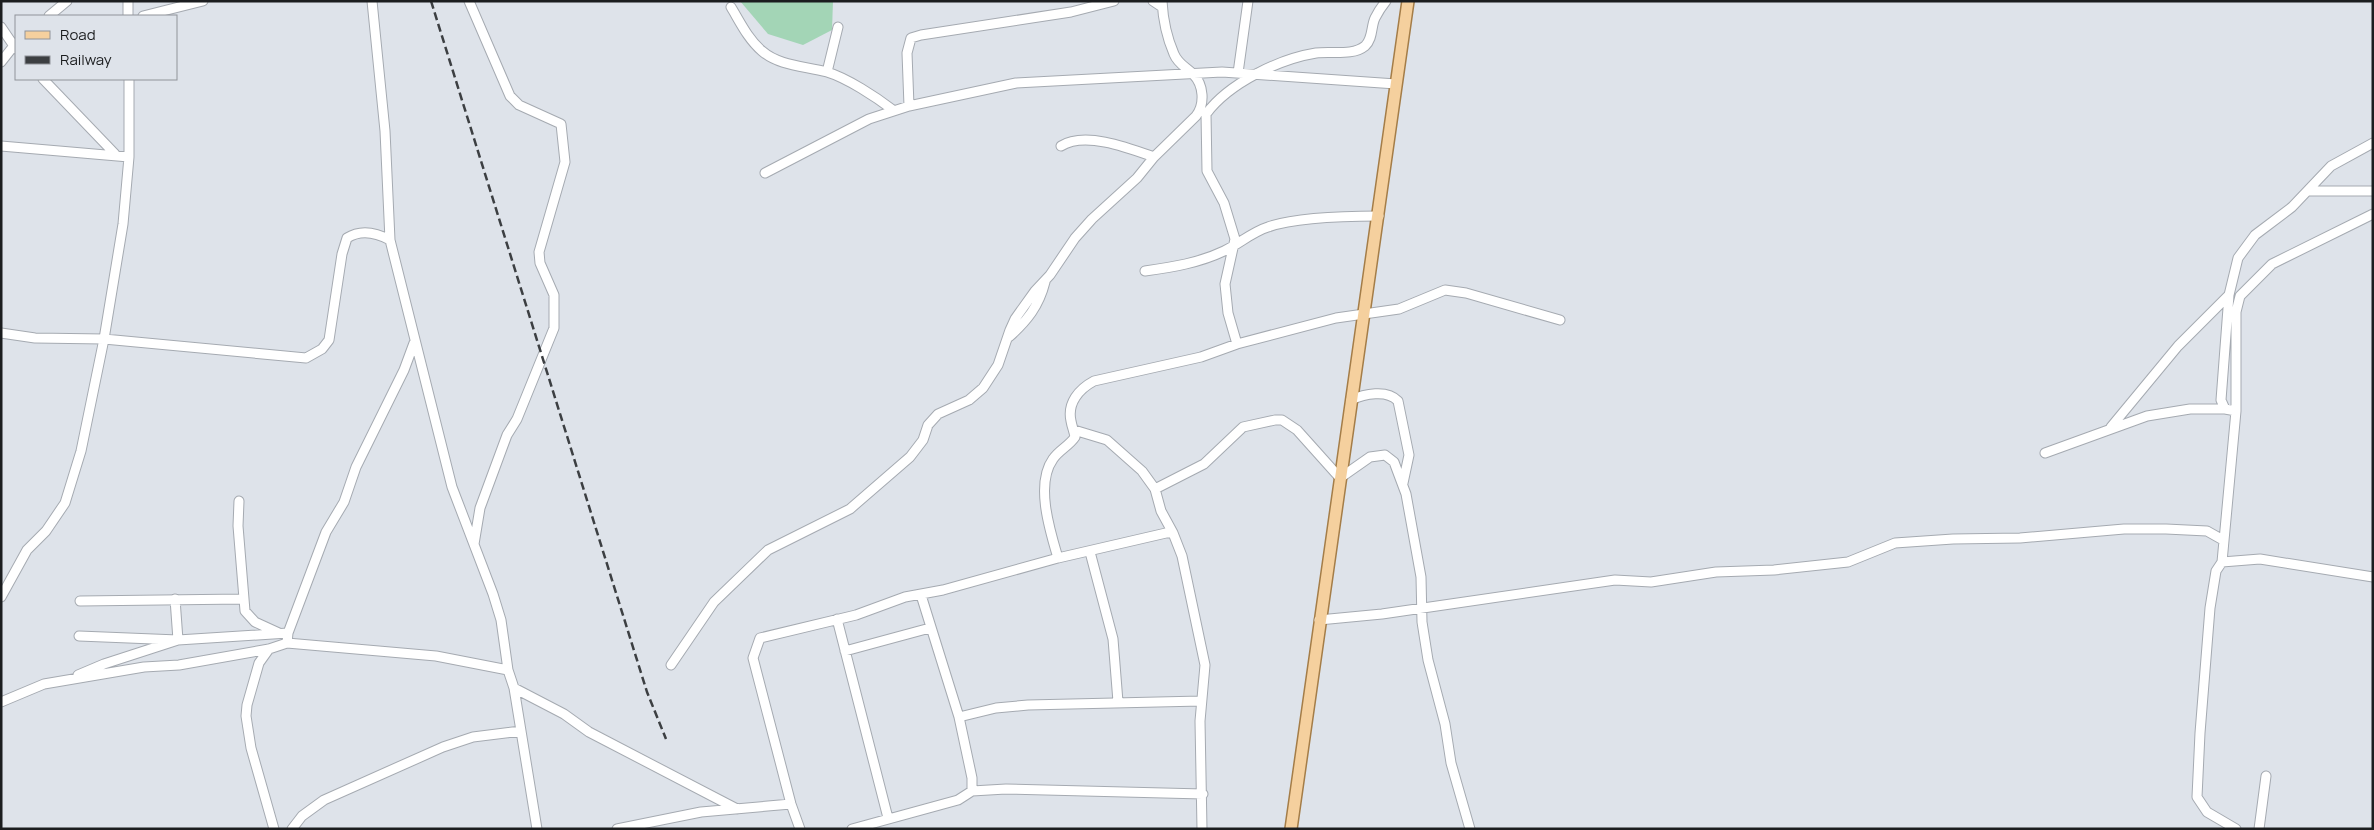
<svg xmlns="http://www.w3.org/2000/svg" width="2374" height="830" font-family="Manrope,sans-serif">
<rect width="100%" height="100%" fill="#dee3ea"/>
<path fill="#a3d5b6" d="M 740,1 L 833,1 L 832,30 L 803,45 L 768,34 Z"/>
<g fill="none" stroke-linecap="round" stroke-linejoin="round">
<g stroke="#a5aab1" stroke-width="11">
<path id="minor" d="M 128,1 L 128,16
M 372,1 L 385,131 L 390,240 L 452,487 L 493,594 L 501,620 L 508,670 L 514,688 L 537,829
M 469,1 L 510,96 L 519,105 L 561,124 L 565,162 L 539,252 L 540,263 L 554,295 L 554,328 L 517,419 L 507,435 L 480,508 L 474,544
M 1153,1 L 1162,7
M 731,7 C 740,22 748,39 762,51 C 779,66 805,66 827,72 C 847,78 876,97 893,110
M 49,16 L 67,1
M 143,16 L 203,1
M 1,27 L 16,49
M 1,62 L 16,43
M 827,72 L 838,27
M 1238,73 L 1248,1
M 43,79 L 115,154
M 909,106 L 907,53 L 911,38 L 921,35 L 1071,12 L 1114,1
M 1,146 L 129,157
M 1061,146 C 1085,131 1129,148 1154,157
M 765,173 L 869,119 L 909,106 L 1016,83 L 1222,72 L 1396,84
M 2308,191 L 2373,191
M 1145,271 C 1173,267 1199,263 1224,251 C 1239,244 1252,232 1268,227 C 1296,217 1348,216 1379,216
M 1,333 L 35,338 L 104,339 L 123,224 L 129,157 L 129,79
M 1009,337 C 1027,321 1039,306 1045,282
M 1237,344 L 1228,313 L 1225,284 L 1235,239 L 1224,203 L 1207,171 L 1206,114 C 1229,83 1279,59 1316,53 C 1331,51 1353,56 1365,46 C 1373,39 1371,26 1375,18 C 1378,12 1382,6 1386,1
M 1351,400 C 1364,394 1387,389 1398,401 L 1409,455 L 1403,483
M 2236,411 L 2225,409 L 2221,400 L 2229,295 L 2238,258 L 2255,235 L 2292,207 L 2331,166 L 2373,143
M 2111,427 L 2178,346 L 2229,295
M 1074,430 L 1107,440 L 1142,471 L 1155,489 L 1161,511 L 1173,533
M 2045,453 L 2147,416 L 2190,409 L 2225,409
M 1155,489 L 1204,464 L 1243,427 L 1275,420 L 1282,420 L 1297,430 L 1340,478 L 1370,457 L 1385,455 L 1394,462 L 1406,494 L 1421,577 L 1422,622 L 1428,660 L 1445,724 L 1451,763 L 1470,829
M 239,501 L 238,526 L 245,611 L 255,622 L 279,633
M 1090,552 L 1113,639 L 1118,702
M 1058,558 C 1050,531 1035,484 1053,459 C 1059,450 1069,446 1075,437 C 1074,431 1072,427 1071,421 C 1067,403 1079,389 1094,381 L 1201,357 L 1237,344 L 1336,318 L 1399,309 L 1445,290 L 1466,293 L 1560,320
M 2222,562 L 2260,559 L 2373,577
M 1,597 L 27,550 L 46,531 L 65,503 L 81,451 L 104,339 L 306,358 L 322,349 L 329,340 L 342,254 L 347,238 C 361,229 377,233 390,240
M 80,601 L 243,599
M 837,619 L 888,818
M 1319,620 L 1382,614 L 1615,580 L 1651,582 L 1716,572 L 1774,570 L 1848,562 L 1895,543 L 1953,539 L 2020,538 L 2124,529 L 2166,529 L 2207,531 L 2223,540
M 79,636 L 178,640 L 288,633
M 287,643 L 288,633 L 326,532 L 344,502 L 356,467 L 404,370 L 414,343
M 269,649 L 259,663 L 247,705 L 246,716 L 251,748 L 274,829
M 845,651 L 930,628
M 671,665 L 714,602 L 768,550 L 850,509 L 910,457 L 923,440 L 928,425 L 938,414 L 969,400 L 983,388 L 998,365 L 1010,330 L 1015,319 L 1035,291 L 1050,275 L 1075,238 L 1092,219 L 1137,178 L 1154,157 L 1196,116 C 1205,104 1204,85 1193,74 C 1186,67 1178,64 1174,54 C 1167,38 1163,19 1162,1
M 78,675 L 104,664 L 178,640 L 175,599
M 514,688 L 564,714 L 589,732 L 737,809
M 1,702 L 44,684 L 144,667 L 179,665 L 269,649 L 287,643 L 436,656 L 508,670
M 959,717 L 996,708 L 1028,705 L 1201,701
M 972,791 L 1006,789 L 1203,794
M 292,829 L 302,816 L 324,800 L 443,747 L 473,737 L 521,731
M 617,829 L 701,812 L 791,804
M 800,829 L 791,804 L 753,658 L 760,638 L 856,615 L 905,597 L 943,590 L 1058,558 L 1166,533 L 1173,533 L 1182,556 L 1205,665 L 1200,721 L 1202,829
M 852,829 L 958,800 L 972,791 L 972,778 L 959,717 L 921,595
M 2236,829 L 2207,812 L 2197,797 L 2200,733 L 2210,608 L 2216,571 L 2222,562 L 2236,411 L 2236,312 L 2240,296 L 2272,264 L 2373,214
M 2259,829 L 2266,776"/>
</g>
<g stroke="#a47d48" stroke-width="14">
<path id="major" d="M 1291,829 C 1328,553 1371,277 1408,1"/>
</g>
<use href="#minor" stroke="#fff" stroke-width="9"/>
<use href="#major" stroke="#f5d09e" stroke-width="11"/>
<path stroke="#3c3f42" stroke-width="2.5" stroke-dasharray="8 4" stroke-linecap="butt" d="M 431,1 L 647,692 L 666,739"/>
</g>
<rect width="2374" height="830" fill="none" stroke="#1b1d1f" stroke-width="5"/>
<rect x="15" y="15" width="162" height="65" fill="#dee3ea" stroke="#909499"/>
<rect x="25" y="31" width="25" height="8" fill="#f5d09e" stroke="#909499"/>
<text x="60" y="40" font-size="15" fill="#1b1d1f">Road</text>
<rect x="25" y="56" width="25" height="8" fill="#3c3f42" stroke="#909499"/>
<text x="60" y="65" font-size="15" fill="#1b1d1f">Railway</text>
</svg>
